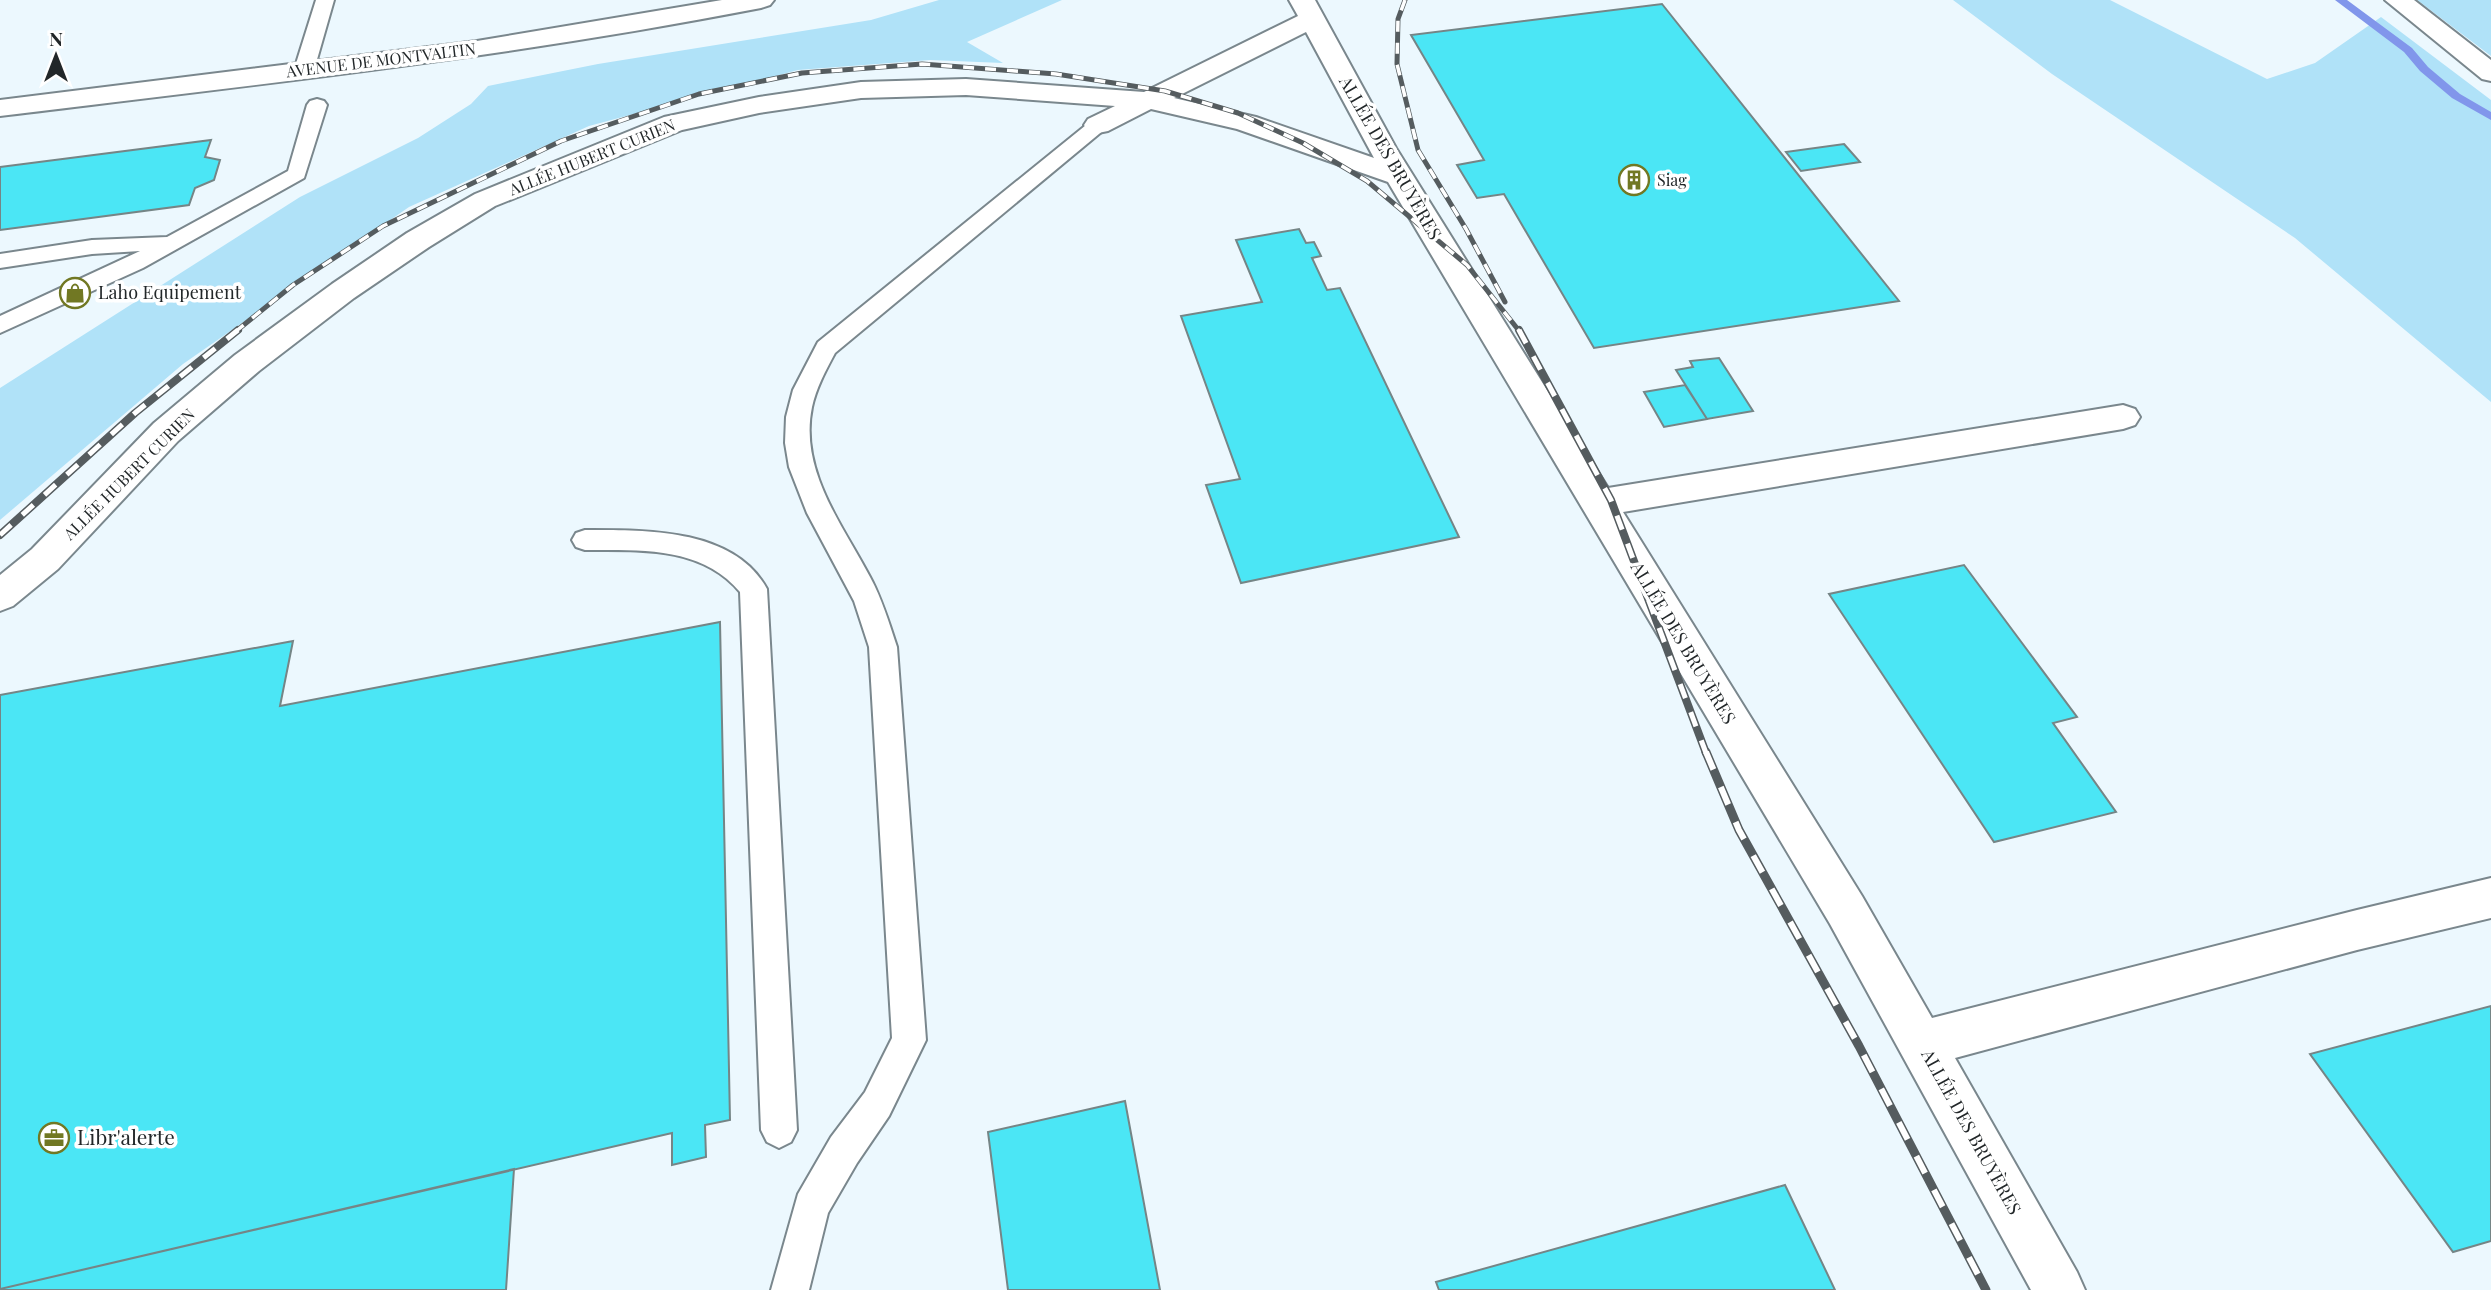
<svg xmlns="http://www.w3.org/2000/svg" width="2491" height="1290" font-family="'Playfair Display',serif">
<rect width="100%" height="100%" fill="#ecf8fe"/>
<path fill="#b0e2f8" d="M 939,0 L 1062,0 L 967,42 L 1003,63 L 930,60 L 798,70 L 589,126 L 409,207 L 183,364 L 0,520 L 0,388 L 300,197 L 418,138 L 471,104 L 488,86 L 598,64 L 871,20 Z
M 1953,0 L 2110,0 L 2267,79 L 2315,63 L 2381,17 L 2491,100 L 2491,402 L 2295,238 L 2052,74 Z
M 2417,0 L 2491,0 L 2491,56 Z"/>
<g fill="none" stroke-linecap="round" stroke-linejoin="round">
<path fill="#8196eb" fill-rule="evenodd" d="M 2335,0 L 2347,0 L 2412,48 L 2428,67 L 2460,94 L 2491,112 L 2491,120 L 2452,98 L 2420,71 L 2404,52 Z"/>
</g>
<path fill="#4be6f5" stroke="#758586" stroke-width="2" d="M 1662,4 L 1899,301 L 1594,348 L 1504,194 L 1477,198 L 1457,165 L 1484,160 L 1411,35 Z
M 211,140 L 205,157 L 220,160 L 214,180 L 195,188 L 189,205 L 0,230 L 0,167 Z
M 1844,144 L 1860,162 L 1801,171 L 1786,152 Z
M 1299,229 L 1306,243 L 1314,242 L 1321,256 L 1312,258 L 1327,290 L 1340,288 L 1459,537 L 1241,583 L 1206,485 L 1240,479 L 1181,316 L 1262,302 L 1236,240 Z
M 1719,358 L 1753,411 L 1707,419 L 1676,370 L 1693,367 L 1690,361 Z
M 1685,385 L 1707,419 L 1664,427 L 1644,392 Z
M 1964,565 L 2077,717 L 2053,723 L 2116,812 L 1994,842 L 1829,594 Z
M 720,622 L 730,1120 L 705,1125 L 706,1157 L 672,1165 L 672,1133 L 0,1289 L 0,695 L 293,641 L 280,706 Z
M 2491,1006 L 2491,1241 L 2453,1252 L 2310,1054 Z
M 1125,1101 L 1160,1290 L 1008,1290 L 988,1132 Z
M 514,1169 L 506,1290 L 0,1290 L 0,1289 Z
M 1785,1185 L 1835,1290 L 1439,1290 L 1436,1282 Z"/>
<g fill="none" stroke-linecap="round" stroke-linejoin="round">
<g stroke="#7a878d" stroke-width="4">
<path id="lane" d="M 316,0 L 334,0 L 314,70 L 304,76 L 294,70 Z
M 317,99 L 324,101 L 327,105 L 304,178 L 143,268 L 0,333 L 0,316 L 140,251 L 92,254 L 0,268 L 0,254 L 92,240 L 167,237 L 288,171 L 307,105 L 310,101 Z
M 1098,119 L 1105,121 L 1108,125 L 1105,129 L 835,353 C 826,370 816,388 812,407 C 799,470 842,524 870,577 C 882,599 889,623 897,647 L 926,1040 L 889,1116 L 857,1163 L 828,1213 L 809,1290 L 771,1290 L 798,1194 L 831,1137 L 865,1092 L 892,1038 L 869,647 L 854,601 L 807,513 L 789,467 L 785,443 L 786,417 L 793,390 L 818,342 L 1091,121 Z
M 585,530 C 645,530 734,528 767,589 L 797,1130 L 791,1142 L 779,1148 L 767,1142 L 761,1130 L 740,592 C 702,546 639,550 585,550 L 576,547 L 572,540 L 576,533 Z"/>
</g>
<g stroke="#7a878d" stroke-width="4">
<path id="street" d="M 1289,0 L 1315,0 L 1396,148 L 1608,488 L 2123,405 L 2135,409 L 2140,417 L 2135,425 L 2123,429 L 1623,512 L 1862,896 L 1932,1018 L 2357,910 L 2491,878 L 2491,918 L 2357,950 L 1955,1058 L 2077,1272 L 2085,1290 L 2031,1290 L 1830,924 L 1388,182 L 1237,129 L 1151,109 L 1108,131 L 1098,133 L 1088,131 L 1084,125 L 1088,119 L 1115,106 L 966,95 L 861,98 L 759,113 L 682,130 L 495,206 L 429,247 L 354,298 L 259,371 L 178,441 L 58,569 L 13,606 L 0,611 L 0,575 L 32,549 L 154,423 L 235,355 L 332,284 L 407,233 L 475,194 L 664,117 L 759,97 L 861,82 L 966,79 L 1144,92 L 1298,16 ZM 1306,32 L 1374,158 L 1256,117 L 1174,98 Z
M 2385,0 L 2414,0 L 2491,60 L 2491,81 L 2482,79 Z"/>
</g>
<g stroke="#7a878d" stroke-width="4">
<path id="secondary" d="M 722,0 L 774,0 L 770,5 L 761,8 C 509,57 255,85 0,116 L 0,100 L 477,41 Z"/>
</g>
<use href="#lane" fill="#fff" fill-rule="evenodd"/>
<use href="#street" fill="#fff" fill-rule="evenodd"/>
<use href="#secondary" fill="#fff" fill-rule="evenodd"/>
<g stroke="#555c5f" stroke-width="5">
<path id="rail-far2" d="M 1405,0 L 1398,19 L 1397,64 L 1418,150 L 1466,229 L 1505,302
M 235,332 L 293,285 L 383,226 L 561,141 L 699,94 L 802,73 L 922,64 L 1056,74 L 1165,91 L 1238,113 L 1303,143 L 1367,181 L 1467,265 L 1520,332"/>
</g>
<g stroke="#555c5f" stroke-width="8">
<path id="rail-far1" d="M 1519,330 L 1611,500 L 1706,753
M 0,535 L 135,413 L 238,330"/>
</g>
<g stroke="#555c5f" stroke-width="9">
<path id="rail" d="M 1706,752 L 1739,830 L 1859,1046 L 1986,1290"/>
</g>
<use href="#rail-far2" stroke="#fff" stroke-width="3.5" stroke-dasharray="11" stroke-linecap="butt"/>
<use href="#rail-far1" stroke="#fff" stroke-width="5" stroke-dasharray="15" stroke-linecap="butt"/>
<use href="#rail" stroke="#fff" stroke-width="6" stroke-dasharray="19" stroke-linecap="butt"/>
</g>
<defs>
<g id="building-ring" transform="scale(1.575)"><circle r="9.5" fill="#fff" stroke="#717823" stroke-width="1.5"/><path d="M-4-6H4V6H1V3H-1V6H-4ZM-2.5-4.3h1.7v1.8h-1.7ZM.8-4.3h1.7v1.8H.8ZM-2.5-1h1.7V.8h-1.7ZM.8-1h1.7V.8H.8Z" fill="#717823"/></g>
<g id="shop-ring" transform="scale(1.575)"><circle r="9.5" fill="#fff" stroke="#717823" stroke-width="1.5"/><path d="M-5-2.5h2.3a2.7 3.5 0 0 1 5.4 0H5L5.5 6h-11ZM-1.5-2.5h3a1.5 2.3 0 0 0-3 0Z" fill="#717823"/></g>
<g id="office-ring" transform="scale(1.575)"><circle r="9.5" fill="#fff" stroke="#717823" stroke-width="1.5"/><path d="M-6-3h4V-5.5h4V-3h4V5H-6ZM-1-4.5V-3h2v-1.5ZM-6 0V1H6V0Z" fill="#717823"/></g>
</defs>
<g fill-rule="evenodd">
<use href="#building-ring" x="1634" y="180"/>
<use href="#shop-ring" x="75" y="293"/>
<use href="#office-ring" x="54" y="1138"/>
</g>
<g text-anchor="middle" stroke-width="7" stroke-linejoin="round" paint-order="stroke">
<g font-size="16" fill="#222729" stroke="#fff">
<text transform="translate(381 60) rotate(-7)" y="6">AVENUE DE MONTVALTIN</text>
<text transform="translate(592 157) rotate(-22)" y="6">ALLÉE HUBERT CURIEN</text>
<text transform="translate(129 474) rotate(-45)" y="6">ALLÉE HUBERT CURIEN</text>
</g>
<g font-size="16" fill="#222729" stroke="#fff" text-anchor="start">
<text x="1657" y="186">Siag</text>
</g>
<g font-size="18" fill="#222729" stroke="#fff">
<text transform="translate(1390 158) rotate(60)" y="6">ALLÉE DES BRUYÈRES</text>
<text transform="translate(1683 643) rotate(59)" y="6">ALLÉE DES BRUYÈRES</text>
<text transform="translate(1971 1132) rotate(61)" y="6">ALLÉE DES BRUYÈRES</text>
</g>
<g font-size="18" fill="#222729" stroke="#fff" text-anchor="start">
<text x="98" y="299">Laho Equipement</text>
</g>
<g font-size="21" fill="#222729" stroke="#fff" text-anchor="start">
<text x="77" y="1145">Libr'alerte</text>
</g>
</g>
<g transform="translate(56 56)" stroke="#ffffff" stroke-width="5" paint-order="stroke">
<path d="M0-5L12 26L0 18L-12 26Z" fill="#222729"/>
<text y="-10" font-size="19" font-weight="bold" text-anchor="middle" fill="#222729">N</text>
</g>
</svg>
